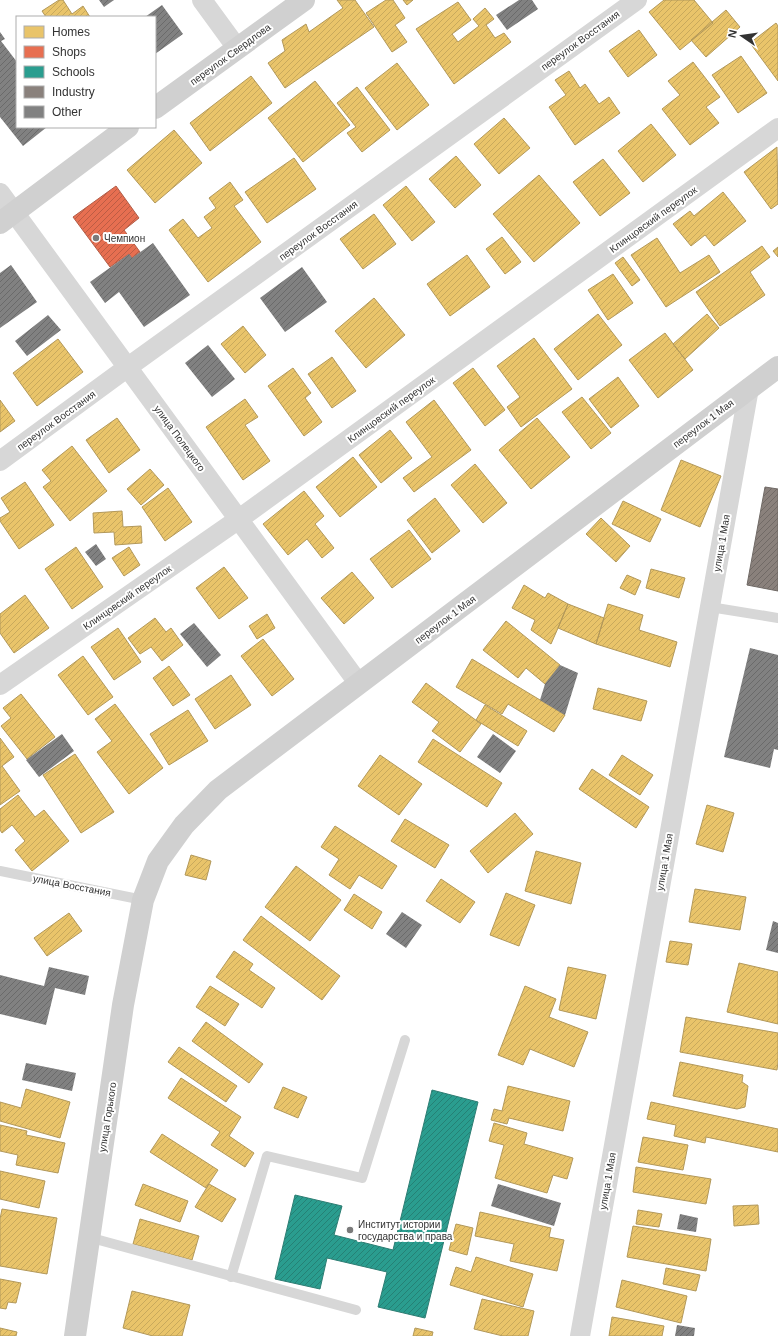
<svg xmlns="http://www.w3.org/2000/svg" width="778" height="1336" font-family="Helvetica,sans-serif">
<defs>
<pattern id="homes-hatch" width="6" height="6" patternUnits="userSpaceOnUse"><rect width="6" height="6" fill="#e9c46a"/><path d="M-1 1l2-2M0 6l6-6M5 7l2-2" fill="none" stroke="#c8a95c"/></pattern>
<pattern id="shops-hatch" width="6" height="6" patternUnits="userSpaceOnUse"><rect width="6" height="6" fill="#e76f51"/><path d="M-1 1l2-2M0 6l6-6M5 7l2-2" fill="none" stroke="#bc5c44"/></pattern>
<pattern id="schools-hatch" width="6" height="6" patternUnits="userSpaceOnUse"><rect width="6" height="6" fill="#2a9d8f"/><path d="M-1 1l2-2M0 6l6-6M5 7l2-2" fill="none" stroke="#258175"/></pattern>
<pattern id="industry-hatch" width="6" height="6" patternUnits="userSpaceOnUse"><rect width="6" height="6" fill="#8a817c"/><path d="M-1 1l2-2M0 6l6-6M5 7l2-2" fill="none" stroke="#716a66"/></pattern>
<pattern id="building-hatch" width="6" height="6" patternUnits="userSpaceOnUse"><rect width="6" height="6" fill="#818181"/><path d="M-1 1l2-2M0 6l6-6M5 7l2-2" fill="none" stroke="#6a6a6a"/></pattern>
</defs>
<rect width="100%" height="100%" fill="#fff"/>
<path fill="url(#homes-hatch)" stroke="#b2985a" d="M 59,0 L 63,0 L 72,14 L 83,6 L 90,17 L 46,17 L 42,11 Z
M 337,0 L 355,0 L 374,27 L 285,88 L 268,63 L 285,51 L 282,40 L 306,24 L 309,32 L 343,8 Z
M 386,0 L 393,0 L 405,18 L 395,25 L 407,42 L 392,52 L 366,13 Z
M 403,0 L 413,0 L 407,5 Z
M 664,0 L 694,0 L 713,23 L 680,50 L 649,12 Z
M 458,2 L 471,20 L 452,34 L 458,42 L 479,26 L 473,19 L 485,8 L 494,19 L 486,25 L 495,38 L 504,33 L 511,42 L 454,84 L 416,29 Z
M 726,10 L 740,27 L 706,57 L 691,40 Z
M 776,23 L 778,26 L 778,81 L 750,43 Z
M 639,30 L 657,55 L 628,77 L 609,51 Z
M 741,56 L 767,93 L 738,113 L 712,75 Z
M 693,62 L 720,97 L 706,107 L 719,123 L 690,145 L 662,109 L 680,95 L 668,81 Z
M 397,63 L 429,105 L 397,130 L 365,88 Z
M 569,71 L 580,88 L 585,84 L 599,104 L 609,97 L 620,113 L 575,145 L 549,107 L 566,95 L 555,80 Z
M 251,76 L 272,103 L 210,151 L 190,123 Z
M 315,81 L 350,125 L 303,162 L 268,118 Z
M 357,87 L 390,130 L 362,152 L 347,133 L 356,127 L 337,103 Z
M 504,118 L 530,148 L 499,174 L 474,144 Z
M 651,124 L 676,155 L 643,182 L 618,151 Z
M 174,130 L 202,163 L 155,203 L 127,170 Z
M 777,147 L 778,204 L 771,209 L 744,172 Z
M 456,156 L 481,185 L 455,208 L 429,179 Z
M 294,158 L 316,189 L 267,223 L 245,192 Z
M 603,159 L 630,193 L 600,216 L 573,182 Z
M 539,175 L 580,223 L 534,262 L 493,214 Z
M 230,182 L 243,200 L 234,206 L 261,242 L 208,282 L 169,230 L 183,219 L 198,238 L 212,228 L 204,217 L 216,208 L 209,198 Z
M 406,186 L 435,222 L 412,241 L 383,205 Z
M 723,192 L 746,221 L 714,246 L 705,235 L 691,246 L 673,224 L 690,211 L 694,216 Z
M 374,214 L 396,244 L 363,269 L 340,239 Z
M 502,237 L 521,262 L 505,274 L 486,249 Z
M 657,238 L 680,273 L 709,255 L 720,272 L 666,307 L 631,255 Z
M 762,246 L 770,257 L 750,272 L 765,295 L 720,326 L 696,292 Z
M 778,247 L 778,257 L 773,251 Z
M 467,255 L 490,287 L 450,316 L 427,284 Z
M 623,257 L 640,280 L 632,286 L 615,263 Z
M 613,274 L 633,303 L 608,320 L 588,290 Z
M 374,298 L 405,335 L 366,368 L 335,331 Z
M 598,314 L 622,345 L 578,380 L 554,349 Z
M 707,314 L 719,328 L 685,359 L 673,344 Z
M 243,326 L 266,355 L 245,373 L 221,344 Z
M 665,333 L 693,370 L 658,398 L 629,360 Z
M 534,338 L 572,389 L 521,427 L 507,407 L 520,397 L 497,366 Z
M 58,339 L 83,372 L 37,406 L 13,373 Z
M 332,357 L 356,391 L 332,408 L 308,374 Z
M 293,368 L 311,393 L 305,398 L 322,422 L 304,436 L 268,386 Z
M 473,368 L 505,410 L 485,426 L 453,383 Z
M 618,377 L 639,406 L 611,428 L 589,399 Z
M 582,397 L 611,433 L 591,449 L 562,412 Z
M 245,399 L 258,417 L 245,425 L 270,461 L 243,480 L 206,427 Z
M 0,400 L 15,421 L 0,432 Z
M 434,400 L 471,450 L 414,492 L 403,478 L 432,457 L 406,422 Z
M 117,418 L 140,450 L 109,473 L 86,440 Z
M 537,418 L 570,457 L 531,489 L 499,450 Z
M 390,430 L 412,458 L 381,483 L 359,455 Z
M 72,446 L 107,491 L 70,521 L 43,487 L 51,481 L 42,470 Z
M 353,457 L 377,487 L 340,517 L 316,487 Z
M 681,460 L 721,476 L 700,527 L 661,510 Z
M 475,464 L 507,503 L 483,523 L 451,485 Z
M 150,469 L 164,485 L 141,505 L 127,489 Z
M 25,482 L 54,525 L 19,549 L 0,521 L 0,518 L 10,512 L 1,498 Z
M 168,488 L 192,522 L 165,541 L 142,507 Z
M 304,491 L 324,516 L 315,524 L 334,548 L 322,558 L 307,539 L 288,555 L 263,524 Z
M 435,498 L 460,531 L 432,553 L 407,520 Z
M 623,501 L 661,519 L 650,542 L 612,524 Z
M 122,511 L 123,527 L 141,526 L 142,543 L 115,545 L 114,532 L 94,533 L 93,513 Z
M 601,518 L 630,546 L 616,562 L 586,534 Z
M 409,530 L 431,559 L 392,588 L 370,559 Z
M 76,547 L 103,587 L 72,609 L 45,569 Z
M 129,547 L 140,565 L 124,576 L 112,558 Z
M 224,567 L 248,598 L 219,619 L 196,588 Z
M 651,569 L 685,578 L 679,598 L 646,588 Z
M 352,572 L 374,598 L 344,624 L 321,598 Z
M 627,575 L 641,581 L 635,595 L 620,588 Z
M 524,585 L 545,598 L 548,593 L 568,604 L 558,628 L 551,644 L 531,630 L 535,620 L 512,608 Z
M 25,595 L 49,628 L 14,653 L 0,633 L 0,614 Z
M 568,604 L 604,618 L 596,644 L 558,628 Z
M 608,604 L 643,615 L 639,630 L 677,642 L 670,667 L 596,644 Z
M 267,614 L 275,628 L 257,639 L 249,626 Z
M 155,618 L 166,632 L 171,628 L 183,645 L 162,661 L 151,647 L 140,654 L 128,638 Z
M 506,621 L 560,665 L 545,684 L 526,668 L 518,678 L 483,650 Z
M 118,628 L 141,662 L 114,680 L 91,647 Z
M 263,639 L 294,679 L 272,696 L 241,656 Z
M 83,656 L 113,697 L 88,715 L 58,675 Z
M 472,659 L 565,715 L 554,732 L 508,704 L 502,714 L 456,687 Z
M 169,666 L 190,695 L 173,706 L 153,678 Z
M 231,675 L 251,705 L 215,729 L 195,699 Z
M 426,683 L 481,724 L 460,752 L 432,731 L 439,722 L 412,702 Z
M 598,688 L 647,701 L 641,721 L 593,709 Z
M 21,694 L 55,737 L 27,759 L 1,726 L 11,718 L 3,708 Z
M 115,704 L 163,768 L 129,794 L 97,752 L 112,741 L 95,719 Z
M 485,705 L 527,731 L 518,746 L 476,720 Z
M 188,710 L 208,741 L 169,765 L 150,734 Z
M 0,738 L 14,757 L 2,766 L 20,791 L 0,805 Z
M 433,739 L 502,783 L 487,807 L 418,762 Z
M 75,754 L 114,812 L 81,833 L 43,775 Z
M 380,755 L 422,784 L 399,815 L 358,786 Z
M 622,755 L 653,775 L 640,795 L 609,775 Z
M 592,769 L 649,807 L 636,828 L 579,789 Z
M 18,795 L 35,817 L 44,810 L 69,841 L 32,871 L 15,850 L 25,841 L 12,825 L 2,833 L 0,830 L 0,809 Z
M 707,805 L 734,813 L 723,852 L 696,844 Z
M 515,813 L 533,834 L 488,873 L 470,851 Z
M 405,819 L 449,845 L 435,868 L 391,841 Z
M 335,826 L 397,866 L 382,889 L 359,875 L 350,889 L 329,875 L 339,859 L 321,847 Z
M 536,851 L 581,863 L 571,904 L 525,891 Z
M 191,855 L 211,861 L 206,880 L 185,875 Z
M 296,866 L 341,900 L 310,941 L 265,907 Z
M 441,879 L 475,902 L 460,923 L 426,901 Z
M 695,889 L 746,897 L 740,930 L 689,922 Z
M 506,893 L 535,905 L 519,946 L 490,935 Z
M 354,894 L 382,912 L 372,929 L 344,910 Z
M 69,913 L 82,931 L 47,956 L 34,938 Z
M 261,916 L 340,976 L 322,1000 L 243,940 Z
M 670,941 L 692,944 L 688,965 L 666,962 Z
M 234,951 L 253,964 L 249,970 L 275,988 L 262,1008 L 216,977 Z
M 739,963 L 778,972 L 778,1024 L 727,1012 Z
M 568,967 L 606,975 L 596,1019 L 559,1010 Z
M 210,986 L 239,1004 L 225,1026 L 196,1007 Z
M 525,986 L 556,999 L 549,1017 L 588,1032 L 574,1067 L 530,1049 L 523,1065 L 498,1055 Z
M 686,1017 L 778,1033 L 778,1062 L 777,1070 L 680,1052 Z
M 206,1022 L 263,1064 L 249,1083 L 192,1041 Z
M 179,1047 L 237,1086 L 226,1102 L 168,1062 Z
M 680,1062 L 743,1075 L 742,1082 L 748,1086 L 745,1107 L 737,1109 L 673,1096 Z
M 181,1078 L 241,1117 L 229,1136 L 254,1153 L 245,1167 L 211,1145 L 220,1132 L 168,1098 Z
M 508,1086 L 570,1101 L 563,1131 L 509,1118 L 507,1124 L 491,1120 L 494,1109 L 502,1111 Z
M 283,1087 L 307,1097 L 298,1118 L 274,1108 Z
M 26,1089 L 70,1102 L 60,1138 L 0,1121 L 0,1102 L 21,1108 Z
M 651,1102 L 778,1129 L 778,1152 L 706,1137 L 705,1143 L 674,1136 L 676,1125 L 647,1119 Z
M 494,1123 L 527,1133 L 524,1144 L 573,1158 L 567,1179 L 553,1175 L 547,1193 L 495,1178 L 504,1145 L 489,1141 Z
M 0,1125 L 27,1131 L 26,1135 L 65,1143 L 58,1173 L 16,1165 L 18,1155 L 0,1151 Z
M 162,1134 L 218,1170 L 206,1188 L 150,1152 Z
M 643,1137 L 688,1145 L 683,1170 L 638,1162 Z
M 636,1167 L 711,1179 L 706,1204 L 633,1192 Z
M 0,1171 L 45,1181 L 39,1208 L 0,1199 Z
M 143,1184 L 188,1201 L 180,1222 L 135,1205 Z
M 209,1184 L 236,1199 L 222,1222 L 195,1207 Z
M 758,1205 L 759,1224 L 734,1226 L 733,1206 Z
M 2,1209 L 57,1218 L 47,1274 L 0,1266 L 0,1219 Z
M 638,1210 L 662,1214 L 659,1227 L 636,1224 Z
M 480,1212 L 551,1228 L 549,1237 L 564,1240 L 557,1271 L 510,1261 L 514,1244 L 475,1236 Z
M 140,1219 L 199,1236 L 192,1260 L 133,1244 Z
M 456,1224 L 473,1228 L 467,1255 L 449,1250 Z
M 633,1226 L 711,1239 L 706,1271 L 627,1257 Z
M 476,1257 L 533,1274 L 523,1307 L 450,1285 L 456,1267 L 471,1272 Z
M 666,1268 L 700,1275 L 696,1291 L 663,1284 Z
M 0,1279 L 21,1283 L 16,1303 L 8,1302 L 6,1309 L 0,1308 Z
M 622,1280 L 687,1296 L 681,1323 L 616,1307 Z
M 132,1291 L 190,1305 L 182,1336 L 153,1336 L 123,1328 Z
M 482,1299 L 534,1311 L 528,1336 L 503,1336 L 474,1329 Z
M 612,1317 L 664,1326 L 662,1336 L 609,1336 Z
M 0,1328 L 17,1332 L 16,1336 L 0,1336 Z
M 415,1328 L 433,1332 L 432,1336 L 413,1336 Z"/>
<path fill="url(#shops-hatch)" stroke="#b15d48" d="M 116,186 L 139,218 L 124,230 L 140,252 L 132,258 L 129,254 L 110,267 L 73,217 Z"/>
<path fill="url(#schools-hatch)" stroke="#2d7d73" d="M 432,1090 L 478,1102 L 425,1318 L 378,1307 L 387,1272 L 327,1258 L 320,1289 L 275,1279 L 295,1195 L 342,1206 L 334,1235 L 393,1250 Z"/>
<path fill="url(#industry-hatch)" stroke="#706a66" d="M 765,487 L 778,489 L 778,591 L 747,585 Z"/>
<path fill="url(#building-hatch)" d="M 99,0 L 114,0 L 104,7 Z
M 519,0 L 532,0 L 538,9 L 507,30 L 496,15 Z
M 162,5 L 183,34 L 155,54 L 155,17 L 145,17 Z
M 0,32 L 5,39 L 1,41 L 17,62 L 17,127 L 47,127 L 23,146 L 0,117 Z
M 153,243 L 190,295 L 144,327 L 119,292 L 105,303 L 90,282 L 129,254 L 132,258 Z
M 11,265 L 37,302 L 0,328 L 0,273 Z
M 302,267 L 327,302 L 285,332 L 260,298 Z
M 48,315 L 61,330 L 27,356 L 15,341 Z
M 208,345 L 235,379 L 212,397 L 185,363 Z
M 96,544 L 106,559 L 96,566 L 85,552 Z
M 194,623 L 221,655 L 207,667 L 180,634 Z
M 750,648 L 778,655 L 778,750 L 774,749 L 770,768 L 724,757 Z
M 560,665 L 578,673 L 565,715 L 540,700 L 545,684 Z
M 62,734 L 74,751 L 39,777 L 26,760 Z
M 493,734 L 516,751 L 500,773 L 477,757 Z
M 402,912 L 422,925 L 406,948 L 386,934 Z
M 773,921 L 778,923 L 778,953 L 766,950 Z
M 49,967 L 89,976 L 85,995 L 55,988 L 46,1025 L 0,1014 L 0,975 L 44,986 Z
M 26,1063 L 76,1073 L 72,1091 L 22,1080 Z
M 498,1184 L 561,1203 L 554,1226 L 491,1206 Z
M 680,1214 L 698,1218 L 696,1232 L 677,1229 Z
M 677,1325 L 695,1328 L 694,1336 L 675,1336 Z"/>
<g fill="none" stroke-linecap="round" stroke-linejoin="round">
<path stroke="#d7d7d7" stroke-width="10" d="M 710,607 L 778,618
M 0,871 L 143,900
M 88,1237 L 356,1310
M 231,1277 L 267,1156 L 362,1178 L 405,1040"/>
<path stroke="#d7d7d7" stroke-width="20" d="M 202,0 L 237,48
M 0,193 L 359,684
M 0,461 L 128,367 L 637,0
M 0,685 L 239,519 L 778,128
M 580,1336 L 749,388"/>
<path stroke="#d0d0d0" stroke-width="22" d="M 155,108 L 304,0
M 0,223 L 128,127
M 75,1336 L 123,1005 L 143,900 L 158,861 L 184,825 L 218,790 L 778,367"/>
</g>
<g fill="#7a7a7a" stroke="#fff" stroke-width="1.5">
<circle cx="96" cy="238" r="4"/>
<circle cx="350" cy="1230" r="4"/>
</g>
<g text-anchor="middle" stroke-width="4" stroke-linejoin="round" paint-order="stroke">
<g font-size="10" fill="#333" stroke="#fff">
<text transform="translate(580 40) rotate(-36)" y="4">переулок Восстания</text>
<text transform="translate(230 54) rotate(-36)" y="4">переулок Свердлова</text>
<text transform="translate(653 219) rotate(-36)" y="4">Клинцовский переулок</text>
<text transform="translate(318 230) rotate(-36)" y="4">переулок Восстания</text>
<text transform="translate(391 409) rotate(-36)" y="4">Клинцовский переулок</text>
<text transform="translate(56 420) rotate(-36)" y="4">переулок Восстания</text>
<text transform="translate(703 423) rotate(-37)" y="4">переулок 1 Мая</text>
<text transform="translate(180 438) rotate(54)" y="4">улица Полецкого</text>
<text transform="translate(721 543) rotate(-80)" y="4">улица 1 Мая</text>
<text transform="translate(127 597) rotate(-35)" y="4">Клинцовский переулок</text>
<text transform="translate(445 619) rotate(-37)" y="4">переулок 1 Мая</text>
<text transform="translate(664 862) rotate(-80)" y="4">улица 1 Мая</text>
<text transform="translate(72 885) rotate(11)" y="4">улица Восстания</text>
<text transform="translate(107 1117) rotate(-81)" y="4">улица Горького</text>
<text transform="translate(607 1181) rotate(-80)" y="4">улица 1 Мая</text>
</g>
<g font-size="10" fill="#333" stroke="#fff" text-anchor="start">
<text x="104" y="242">Чемпион</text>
<text x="358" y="1228">Институт истории<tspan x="358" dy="12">государства и права</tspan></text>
</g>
</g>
<rect x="16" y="16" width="140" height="112" fill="#ffffff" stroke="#adadad"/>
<rect x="24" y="26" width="20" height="12" fill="#e9c46a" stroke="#adadad"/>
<text x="52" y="36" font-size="12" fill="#333333">Homes</text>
<rect x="24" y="46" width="20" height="12" fill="#e76f51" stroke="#adadad"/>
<text x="52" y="56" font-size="12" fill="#333333">Shops</text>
<rect x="24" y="66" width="20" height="12" fill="#2a9d8f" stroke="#adadad"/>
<text x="52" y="76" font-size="12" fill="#333333">Schools</text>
<rect x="24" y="86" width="20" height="12" fill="#8a817c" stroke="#adadad"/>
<text x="52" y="96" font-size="12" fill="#333333">Industry</text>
<rect x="24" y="106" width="20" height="12" fill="#818181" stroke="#adadad"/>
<text x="52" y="116" font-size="12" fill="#333333">Other</text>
<g transform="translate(742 36) rotate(283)" stroke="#ffffff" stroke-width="3" paint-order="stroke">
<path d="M0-3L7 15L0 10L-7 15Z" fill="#333333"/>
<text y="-6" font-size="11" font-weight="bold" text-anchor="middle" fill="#333333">N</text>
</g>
</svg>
